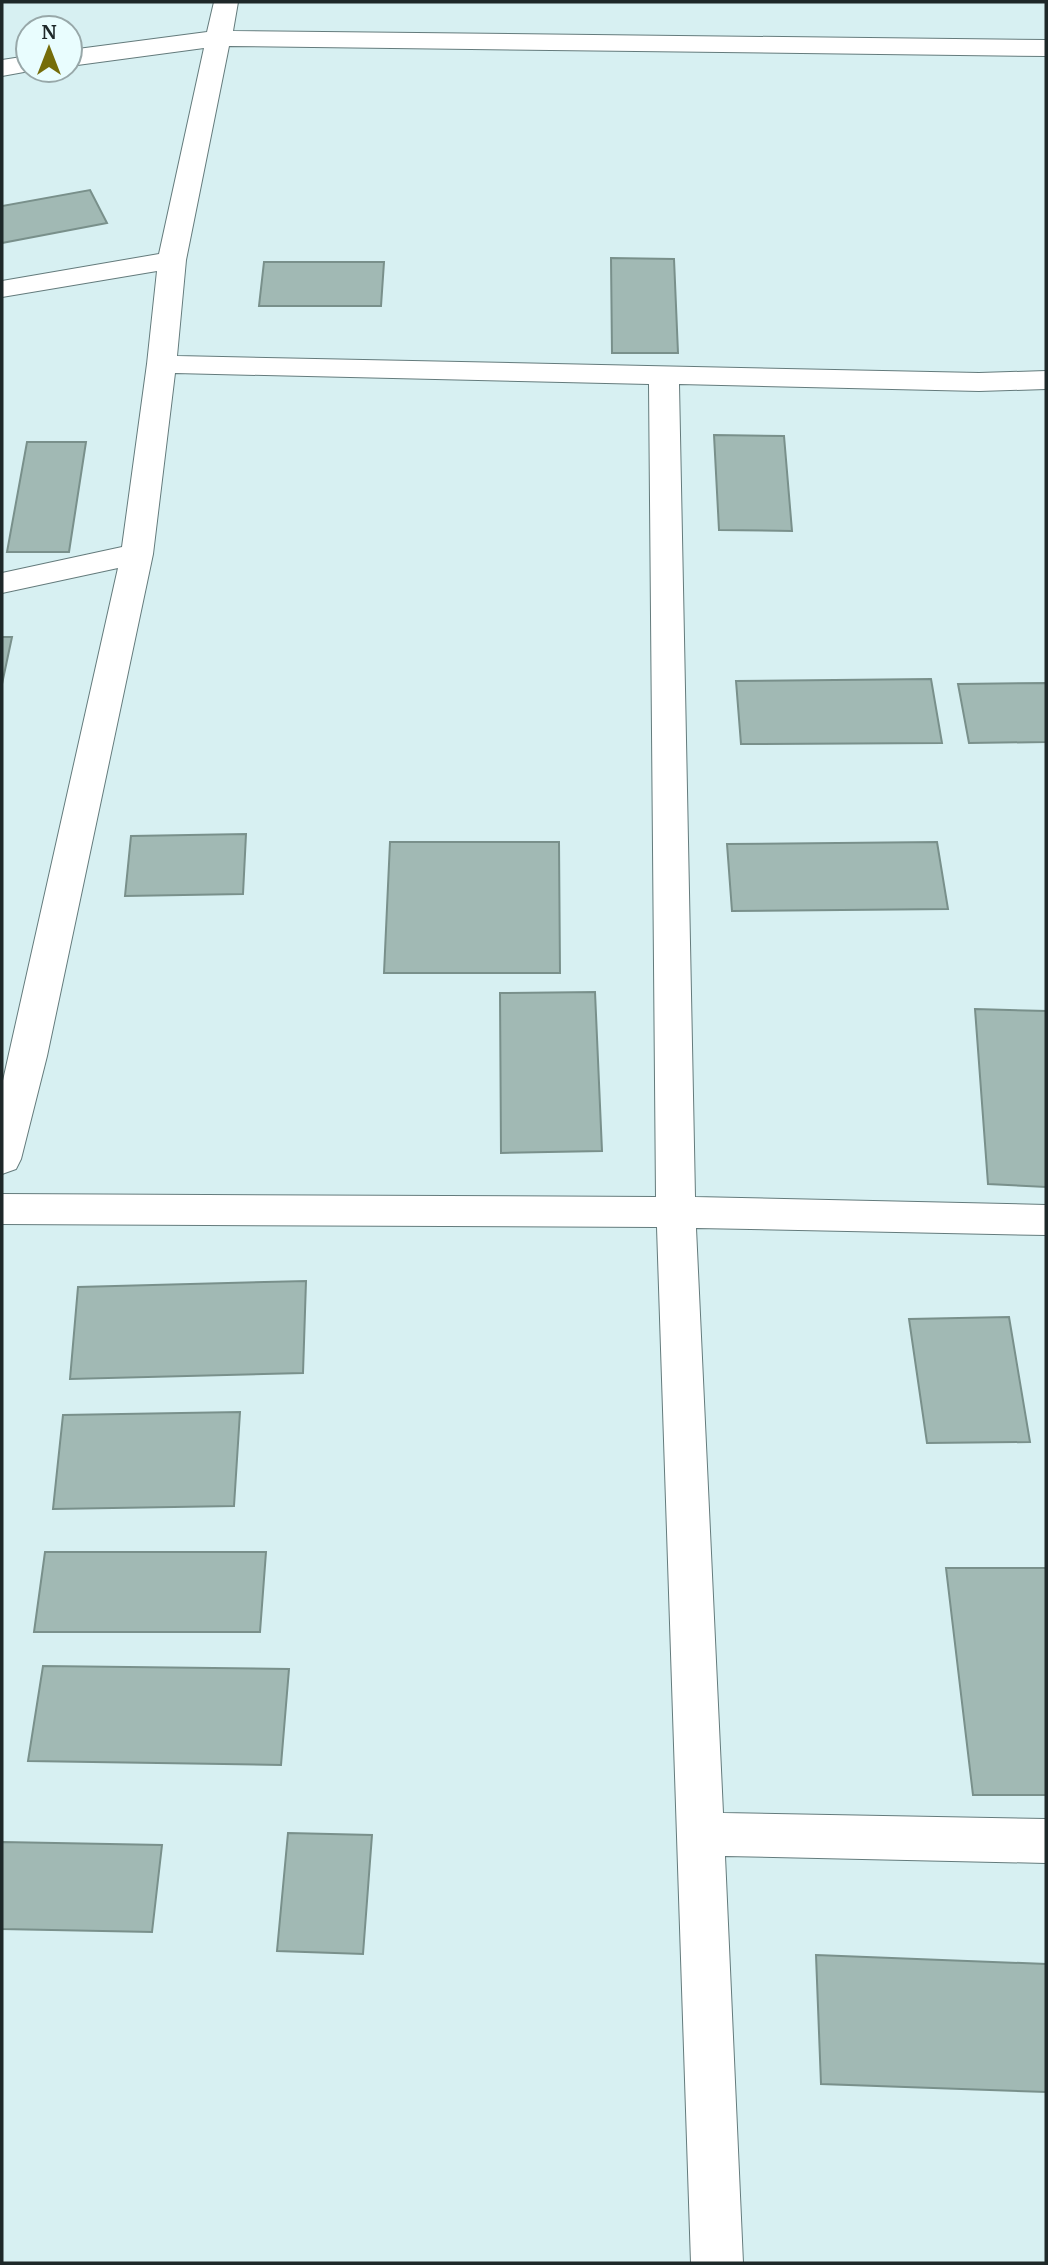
<svg xmlns="http://www.w3.org/2000/svg" width="1048" height="2265" font-family="Merriweather,serif">
<rect width="100%" height="100%" fill="#d7f0f2"/>
<path fill="#a1b9b4" stroke="#79908b" stroke-width="2" d="M 90,190 L 107,223 L 2,243 L 2,206 Z
M 611,258 L 674,259 L 678,353 L 612,353 Z
M 264,262 L 384,262 L 381,306 L 259,306 Z
M 714,435 L 784,436 L 792,531 L 719,530 Z
M 27,442 L 86,442 L 69,552 L 7,552 Z
M 2,637 L 12,637 L 2,684 Z
M 931,679 L 942,743 L 741,744 L 736,681 Z
M 1046,683 L 1046,742 L 969,743 L 958,684 Z
M 246,834 L 243,894 L 125,896 L 131,836 Z
M 390,842 L 559,842 L 560,973 L 384,973 Z
M 937,842 L 948,909 L 732,911 L 727,844 Z
M 595,992 L 602,1151 L 501,1153 L 500,993 Z
M 975,1009 L 1046,1011 L 1046,1187 L 988,1184 Z
M 306,1281 L 303,1373 L 70,1379 L 78,1287 Z
M 1009,1317 L 1030,1442 L 927,1443 L 909,1319 Z
M 240,1412 L 234,1506 L 53,1509 L 63,1415 Z
M 45,1552 L 266,1552 L 260,1632 L 34,1632 Z
M 946,1568 L 1046,1568 L 1046,1795 L 973,1795 Z
M 43,1666 L 289,1669 L 281,1765 L 28,1761 Z
M 288,1833 L 372,1835 L 363,1954 L 277,1951 Z
M 2,1842 L 162,1845 L 152,1932 L 2,1929 Z
M 816,1955 L 1046,1964 L 1046,2092 L 821,2084 Z"/>
<g fill="none" stroke-linecap="round" stroke-linejoin="round">
<g stroke="#647b7c" stroke-width="2">
<path id="minor" d="M 214,2 L 238,2 L 233,31 L 1046,40 L 1046,56 L 229,46 L 186,260 L 177,356 L 979,373 L 1046,371 L 1046,389 L 979,391 L 679,384 L 695,1197 L 1046,1205 L 1046,1235 L 696,1228 L 723,1813 L 1046,1819 L 1046,1863 L 725,1856 L 743,2263 L 691,2263 L 657,1227 L 2,1224 L 2,1194 L 656,1197 L 649,384 L 175,373 L 153,554 L 47,1056 L 21,1159 L 16,1169 L 2,1174 L 2,1085 L 118,568 L 2,593 L 2,573 L 122,547 L 147,364 L 157,271 L 2,297 L 2,281 L 159,254 L 204,48 L 70,66 L 70,50 L 207,32 Z
M 28,56 L 28,70 L 35,70 L 2,76 L 2,60 Z"/>
</g>
<use href="#minor" fill="#fff" fill-rule="evenodd"/>
</g>
<rect width="1048" height="2265" fill="none" stroke="#1e2829" stroke-width="7"/>
<g transform="translate(49 49)"><circle r="33" fill="#e9fdfe" stroke="#98a8a9" stroke-width="2"/>
<path d="M0-5L12 26L0 18L-12 26Z" fill="#756d09"/>
<text y="-10" font-size="19" font-weight="bold" text-anchor="middle" fill="#1e2829">N</text>
</g>
</svg>
